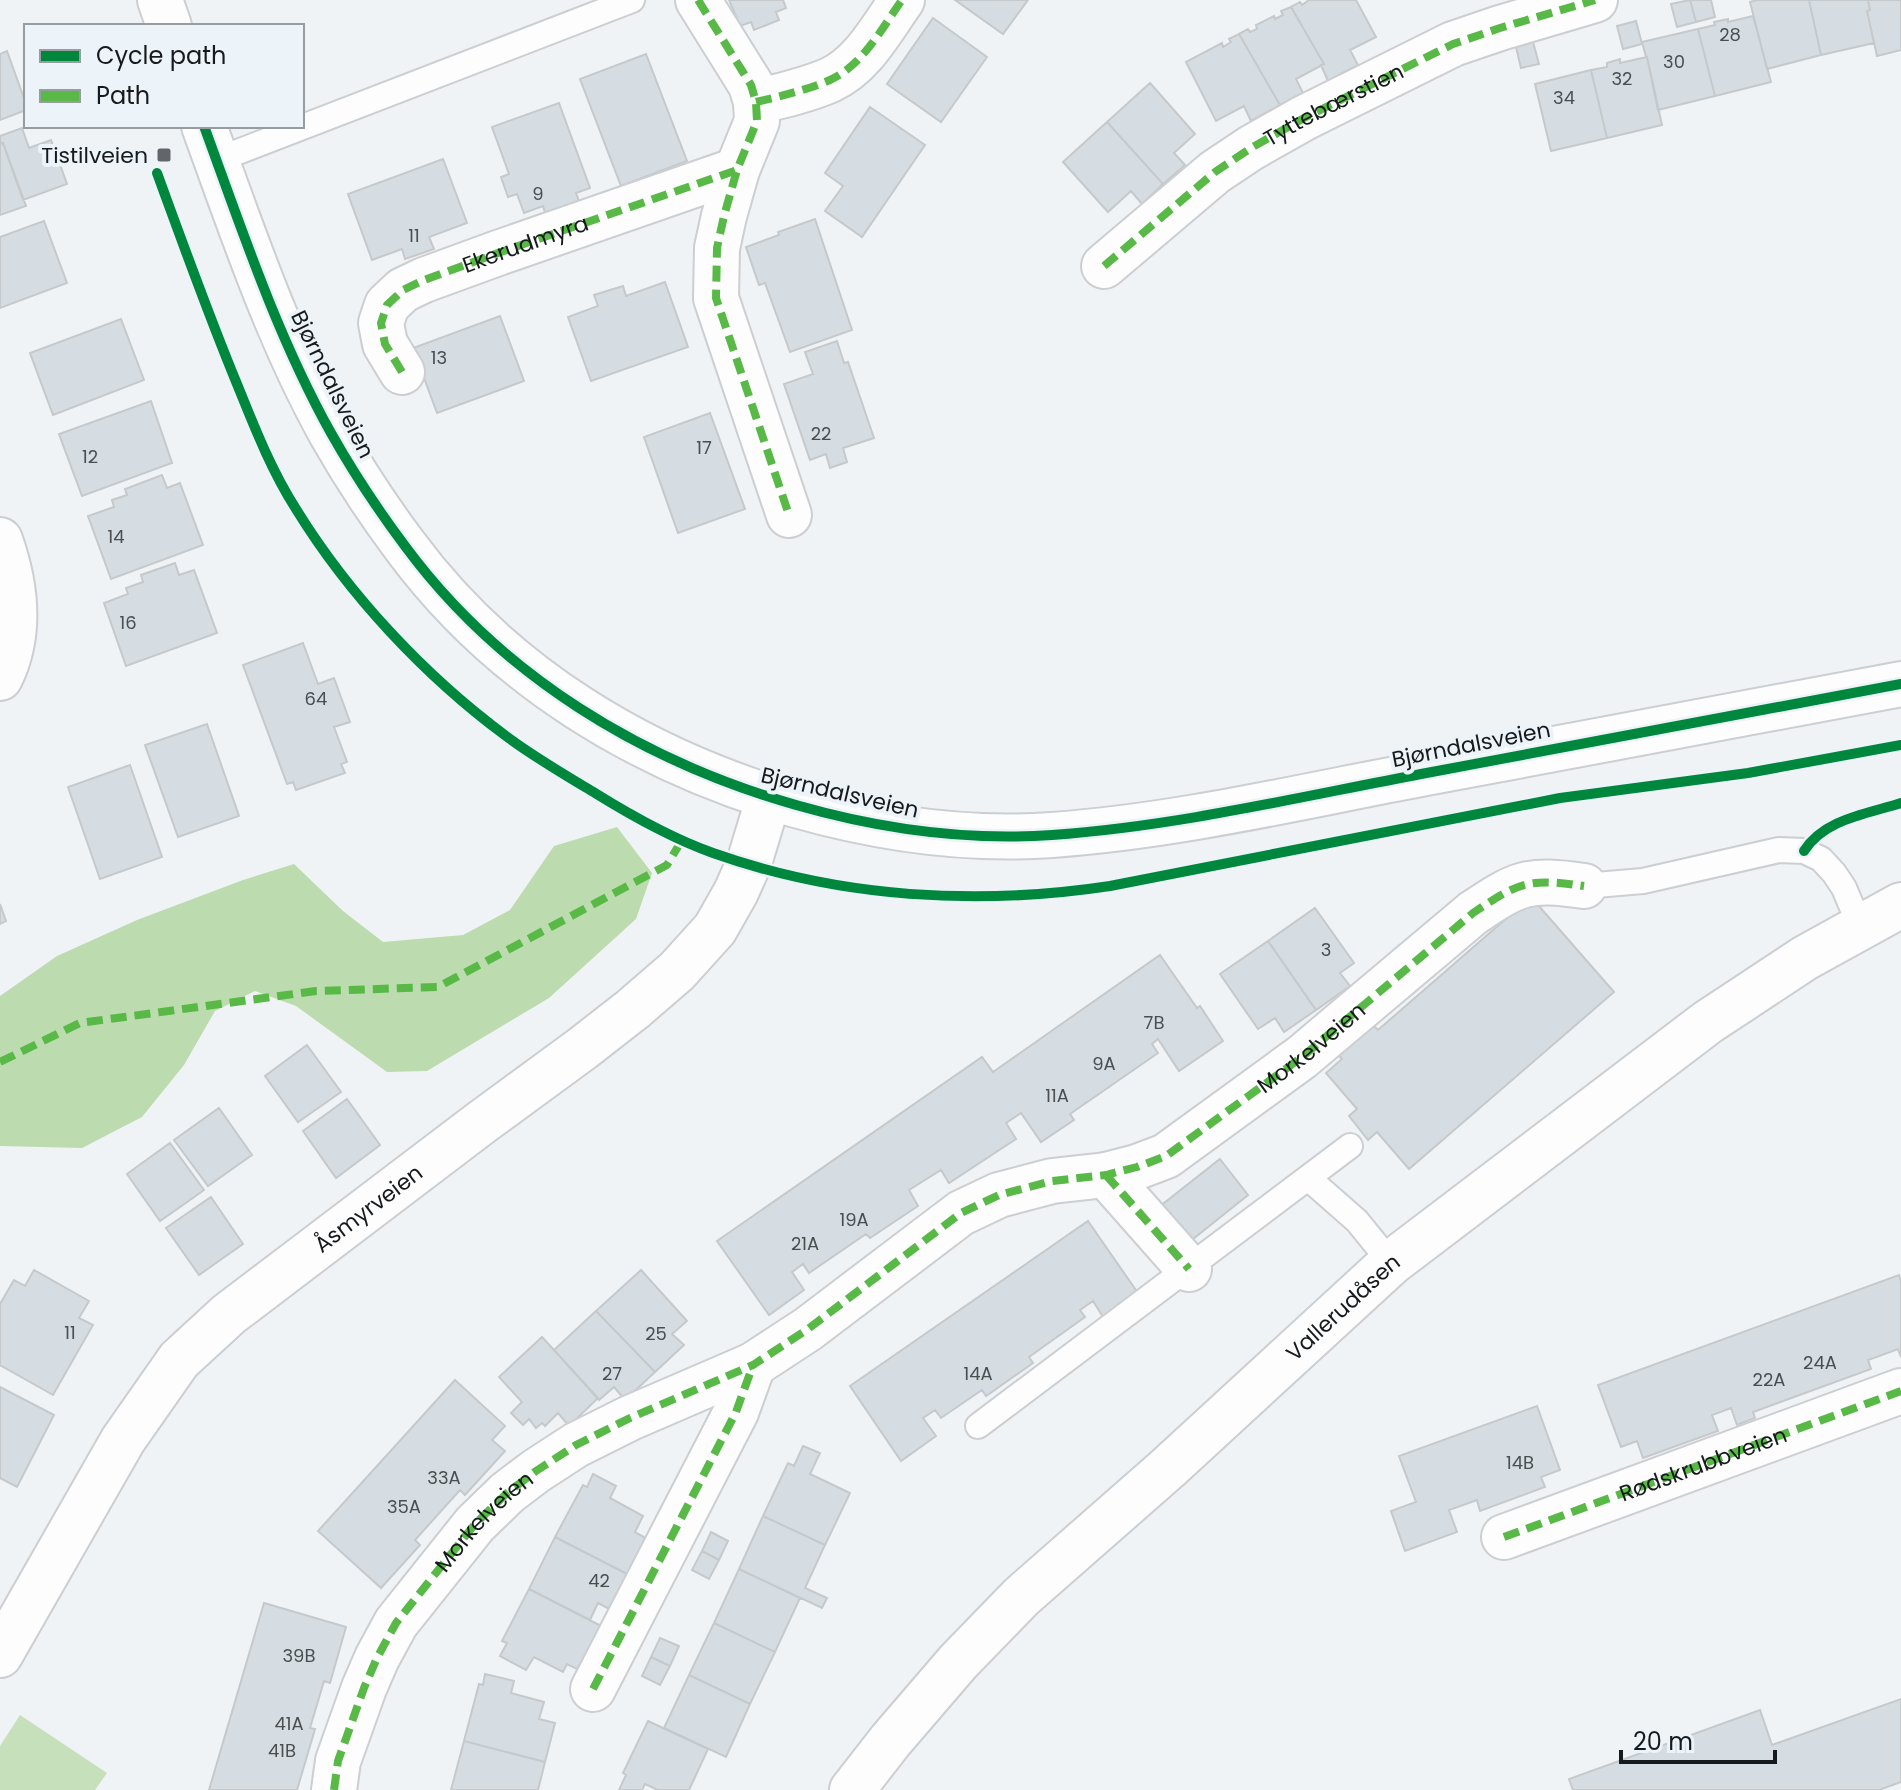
<svg xmlns="http://www.w3.org/2000/svg" width="1901" height="1790" font-family="Poppins,sans-serif">
<rect width="100%" height="100%" fill="#eff3f6"/>
<path fill="#c6e0bb" d="M 20,1715 L 107,1773 L 95,1790 L 0,1790 L 0,1746 Z"/>
<path fill="#bcdbae" d="M 617,827 L 652,873 L 636,919 L 549,998 L 427,1071 L 387,1072 L 296,1006 L 255,991 L 215,1011 L 184,1065 L 142,1117 L 82,1148 L 0,1146 L 0,996 L 57,956 L 137,920 L 243,880 L 294,864 L 343,911 L 383,942 L 463,935 L 510,910 L 554,846 Z"/>
<path fill="#d5dde2" stroke="#c6c9cb" stroke-width="2" d="M 729,0 L 783,0 L 786,8 L 776,12 L 779,20 L 754,30 L 751,22 L 740,26 Z
M 955,0 L 1028,0 L 1003,34 Z
M 1309,0 L 1356,0 L 1376,37 L 1350,50 L 1358,65 L 1328,81 L 1321,65 L 1324,64 L 1291,7 L 1300,2 L 1302,5 Z
M 1690,0 L 1711,0 L 1715,17 L 1696,22 Z
M 1690,0 L 1696,22 L 1677,27 L 1671,4 Z
M 1757,0 L 1809,0 L 1821,55 L 1767,69 L 1750,2 Z
M 1809,0 L 1868,0 L 1870,10 L 1867,11 L 1874,43 L 1821,55 Z
M 1868,0 L 1901,0 L 1901,50 L 1877,56 L 1867,11 L 1870,10 Z
M 1291,7 L 1324,64 L 1296,79 L 1303,93 L 1280,105 L 1239,34 L 1248,29 L 1250,32 L 1257,29 L 1256,25 L 1274,16 L 1275,19 L 1283,15 L 1281,11 Z
M 1753,16 L 1771,82 L 1715,96 L 1698,29 L 1715,25 L 1714,22 L 1728,19 L 1728,22 Z
M 933,18 L 987,57 L 941,122 L 887,84 Z
M 1636,21 L 1642,44 L 1623,49 L 1617,26 Z
M 1698,29 L 1715,96 L 1658,110 L 1647,57 L 1646,57 L 1642,42 Z
M 1239,34 L 1280,105 L 1251,121 L 1244,106 L 1216,121 L 1186,62 L 1222,43 L 1223,47 L 1231,42 L 1229,39 Z
M 1533,42 L 1539,64 L 1521,68 L 1516,47 Z
M 7,51 L 26,104 L 26,110 L 0,120 L 0,54 Z
M 646,54 L 687,161 L 621,186 L 580,79 Z
M 1647,57 L 1662,125 L 1607,138 L 1591,70 L 1607,67 L 1607,63 L 1620,59 L 1620,63 Z
M 1591,70 L 1607,138 L 1551,151 L 1535,84 Z
M 1150,83 L 1195,134 L 1174,153 L 1185,165 L 1163,184 L 1107,122 Z
M 559,103 L 590,188 L 576,193 L 581,207 L 547,219 L 543,206 L 524,213 L 517,194 L 508,197 L 501,177 L 509,174 L 492,127 Z
M 870,107 L 925,145 L 862,237 L 825,211 L 843,186 L 825,173 Z
M 1107,122 L 1163,184 L 1142,204 L 1131,191 L 1108,212 L 1063,162 Z
M 22,128 L 29,148 L 51,140 L 67,184 L 23,200 L 3,143 L 1,143 L 0,140 L 0,136 Z
M 3,143 L 26,206 L 0,215 L 0,144 Z
M 443,159 L 467,223 L 429,237 L 434,249 L 405,259 L 402,249 L 372,260 L 348,194 Z
M 815,219 L 852,330 L 790,352 L 765,283 L 759,285 L 746,247 L 779,235 L 778,232 Z
M 44,221 L 67,283 L 0,308 L 0,237 Z
M 665,282 L 688,347 L 591,381 L 568,317 L 598,306 L 594,295 L 623,286 L 626,296 Z
M 500,316 L 524,381 L 437,413 L 413,348 Z
M 121,319 L 144,380 L 53,415 L 30,353 Z
M 837,341 L 844,363 L 848,362 L 874,438 L 843,448 L 847,462 L 830,468 L 826,454 L 810,460 L 784,384 L 813,374 L 805,352 Z
M 151,401 L 172,463 L 82,496 L 59,434 Z
M 710,413 L 745,509 L 678,533 L 644,437 Z
M 162,475 L 167,488 L 180,483 L 203,545 L 111,579 L 88,516 L 114,507 L 112,500 L 127,495 L 125,489 Z
M 175,563 L 179,575 L 194,570 L 217,633 L 126,666 L 104,603 L 128,594 L 126,588 L 143,582 L 141,575 Z
M 303,643 L 318,684 L 334,678 L 350,722 L 334,727 L 347,762 L 341,764 L 345,773 L 296,790 L 293,782 L 287,784 L 243,665 Z
M 207,724 L 239,816 L 178,837 L 145,745 Z
M 130,765 L 162,857 L 100,879 L 68,787 Z
M 1531,897 L 1614,992 L 1409,1169 L 1377,1132 L 1368,1140 L 1349,1116 L 1357,1109 L 1326,1073 L 1342,1059 L 1337,1053 L 1371,1023 L 1378,1030 Z
M 0,904 L 6,921 L 0,924 Z
M 1315,908 L 1354,963 L 1340,973 L 1350,986 L 1316,1010 L 1268,941 Z
M 1268,941 L 1316,1010 L 1284,1032 L 1275,1018 L 1258,1029 L 1220,974 Z
M 1160,955 L 1197,1008 L 1200,1006 L 1223,1041 L 1179,1071 L 1158,1039 L 1152,1044 L 1158,1053 L 1070,1114 L 1074,1120 L 1041,1142 L 1021,1113 L 1006,1123 L 1016,1139 L 949,1183 L 941,1170 L 909,1190 L 918,1206 L 870,1238 L 866,1234 L 809,1273 L 803,1264 L 792,1272 L 804,1290 L 769,1315 L 717,1241 L 982,1057 L 993,1072 Z
M 307,1045 L 341,1092 L 298,1122 L 265,1076 Z
M 347,1099 L 380,1145 L 336,1178 L 303,1131 Z
M 219,1108 L 252,1155 L 208,1186 L 174,1140 Z
M 170,1143 L 204,1190 L 160,1221 L 127,1174 Z
M 1220,1159 L 1248,1195 L 1183,1247 L 1154,1211 Z
M 211,1197 L 243,1244 L 199,1275 L 166,1228 Z
M 1088,1221 L 1140,1296 L 1105,1320 L 1093,1301 L 1080,1310 L 1085,1317 L 1029,1357 L 1033,1363 L 986,1396 L 982,1390 L 941,1418 L 935,1410 L 923,1418 L 936,1436 L 901,1461 L 850,1386 Z
M 34,1270 L 89,1301 L 79,1318 L 93,1325 L 53,1395 L 0,1365 L 0,1304 L 14,1280 L 25,1286 Z
M 641,1270 L 687,1321 L 672,1334 L 684,1345 L 655,1372 L 596,1311 Z
M 1899,1275 L 1901,1282 L 1901,1357 L 1898,1349 L 1868,1360 L 1871,1369 L 1753,1412 L 1755,1418 L 1737,1425 L 1731,1408 L 1712,1415 L 1718,1431 L 1643,1458 L 1637,1441 L 1621,1447 L 1598,1385 Z
M 596,1311 L 655,1372 L 625,1400 L 614,1387 L 599,1400 L 554,1350 Z
M 542,1337 L 598,1398 L 569,1426 L 558,1413 L 545,1426 L 542,1423 L 536,1428 L 529,1419 L 523,1425 L 511,1413 L 522,1402 L 499,1377 Z
M 455,1380 L 505,1426 L 492,1440 L 505,1451 L 465,1495 L 460,1490 L 415,1540 L 420,1545 L 381,1588 L 318,1531 Z
M 0,1387 L 54,1415 L 17,1487 L 0,1478 Z
M 1537,1406 L 1560,1470 L 1541,1477 L 1545,1487 L 1480,1511 L 1477,1500 L 1449,1510 L 1457,1532 L 1405,1551 L 1391,1511 L 1416,1502 L 1399,1456 Z
M 803,1446 L 820,1453 L 810,1474 L 850,1493 L 825,1545 L 763,1516 L 788,1463 L 794,1466 Z
M 593,1474 L 616,1486 L 610,1498 L 643,1516 L 635,1532 L 649,1540 L 631,1576 L 555,1537 L 583,1485 L 587,1487 Z
M 763,1516 L 825,1545 L 805,1588 L 827,1598 L 822,1608 L 739,1569 Z
M 711,1532 L 728,1541 L 719,1560 L 702,1551 Z
M 555,1537 L 631,1576 L 613,1611 L 598,1603 L 590,1620 L 529,1589 Z
M 702,1551 L 719,1560 L 709,1579 L 692,1570 Z
M 739,1569 L 800,1598 L 775,1652 L 714,1623 Z
M 529,1589 L 605,1628 L 587,1663 L 582,1661 L 577,1669 L 567,1664 L 563,1672 L 534,1657 L 526,1670 L 500,1656 L 507,1643 L 502,1641 Z
M 264,1603 L 346,1627 L 330,1683 L 324,1681 L 310,1728 L 315,1729 L 297,1790 L 209,1790 Z
M 714,1623 L 775,1652 L 750,1704 L 689,1675 Z
M 660,1638 L 679,1646 L 670,1666 L 651,1657 Z
M 651,1657 L 670,1666 L 660,1685 L 642,1676 Z
M 485,1674 L 514,1681 L 511,1693 L 544,1702 L 539,1719 L 555,1723 L 545,1762 L 464,1741 L 479,1684 L 483,1685 Z
M 689,1675 L 750,1704 L 726,1757 L 664,1728 Z
M 1901,1699 L 1901,1782 L 1879,1790 L 1573,1790 L 1569,1779 L 1760,1710 L 1772,1745 Z
M 648,1721 L 708,1749 L 689,1790 L 658,1790 L 645,1784 L 642,1790 L 619,1790 L 626,1775 L 623,1773 Z
M 464,1741 L 545,1762 L 538,1790 L 451,1790 Z"/>
<g fill="none" stroke-linecap="round" stroke-linejoin="round">
<g stroke="#ccced1" stroke-width="28">
<path id="lane" d="M 217,160 L 632,0
M 1584,886 L 1643,881 L 1779,850 L 1804,851 L 1821,859 L 1834,873 L 1844,888 L 1860,926
M 1308,1178 L 1357,1221 L 1391,1263
M 978,1426 L 1350,1146"/>
</g>
<g stroke="#ccced1" stroke-width="48">
<g id="street">
<path d="M 698,0 L 751,85 L 756,102 L 757,121 L 737,170 L 724,216 L 717,248 L 716,298 L 789,515"/>
<path d="M 756,102 C 781,96 807,90 830,80 C 863,65 882,28 902,0"/>
<path id="s1" d="M 1104,266 L 1215,172 L 1251,148 L 1304,118 L 1453,44 L 1500,28 L 1595,0"/>
<path id="s2" d="M 402,372 L 385,344 L 381,323 L 387,305 L 403,290 L 424,280 L 498,253 L 737,170"/>
<path d="M 0,540 C 16,585 22,634 0,678"/>
<path d="M 1106,1175 L 1189,1269"/>
<path d="M 1504,1537 L 1901,1391"/>
<path id="s3" d="M 0,1655 L 123,1440 L 179,1360 L 229,1314 L 482,1122 L 583,1048 L 633,1009 L 677,971 L 715,929 L 736,892 L 749,863 L 769,797"/>
<path d="M 593,1689 L 736,1412 L 753,1365"/>
<path id="s4" d="M 334,1790 L 338,1761 L 364,1688 L 377,1658 L 396,1623 L 475,1524 L 507,1493 L 536,1471 L 576,1445 L 630,1418 L 753,1365 L 808,1329 L 961,1213 L 999,1195 L 1052,1181 L 1106,1175 L 1137,1167 L 1166,1156 L 1302,1057 L 1473,913 C 1519,882 1528,878 1584,886"/>
</g>
</g>
<g stroke="#ccced1" stroke-width="48">
<g id="secondary">
<path d="M 160,0 L 169,26"/>
<path d="M 204,126 C 242,230 277,336 331,433 C 353,472 378,510 405,546 C 501,676 642,761 796,805 C 880,829 965,841 1052,835 C 1177,826 1299,797 1421,774 C 1581,744 1741,714 1901,684"/>
<path id="s5" d="M 852,1790 L 891,1740 L 958,1662 L 1021,1597 L 1168,1468 L 1391,1263 L 1708,1022 L 1805,958 L 1901,905"/>
</g>
</g>
<use href="#lane" stroke="#fdfdfe" stroke-width="24"/>
<use href="#street" stroke="#fdfdfe" stroke-width="44"/>
<use href="#secondary" stroke="#fdfdfe" stroke-width="44"/>
<g stroke="#58b947" stroke-width="8" stroke-dasharray="16 8" stroke-linecap="butt">
<path d="M 698,0 L 751,85 L 756,102 L 757,121 L 737,170 L 724,216 L 717,248 L 716,298 L 789,515"/>
<path d="M 756,102 C 781,96 807,90 830,80 C 863,65 882,28 902,0"/>
<path d="M 1104,266 L 1215,172 L 1251,148 L 1304,118 L 1453,44 L 1500,28 L 1595,0"/>
<path d="M 402,372 L 385,344 L 381,323 L 387,305 L 403,290 L 424,280 L 498,253 L 737,170"/>
<path d="M 0,1062 L 80,1023 L 316,991 L 438,987 L 667,865 L 682,840"/>
<path d="M 1106,1175 L 1189,1269"/>
<path id="s6" d="M 1504,1537 L 1901,1391"/>
<path d="M 593,1689 L 736,1412 L 753,1365"/>
<path d="M 334,1790 L 338,1761 L 364,1688 L 377,1658 L 396,1623 L 475,1524 L 507,1493 L 536,1471 L 576,1445 L 630,1418 L 753,1365 L 808,1329 L 961,1213 L 999,1195 L 1052,1181 L 1106,1175 L 1137,1167 L 1166,1156 L 1302,1057 L 1473,913 C 1519,882 1528,878 1584,886"/>
</g>
<g stroke="#ecf3f9" stroke-width="15">
<path id="cycleway" d="M 204,126 C 242,230 277,336 331,433 C 353,472 378,510 405,546 C 501,676 642,761 796,805 C 880,829 965,841 1052,835 C 1177,826 1299,797 1421,774 C 1581,744 1741,714 1901,684
M 157,173 C 183,244 208,314 237,384 C 254,426 271,470 296,509 C 349,595 425,676 506,736 C 534,757 565,775 595,793 C 632,816 671,838 713,853 C 840,898 978,906 1110,886 L 1560,798 L 1748,773 L 1901,745
M 1804,851 C 1824,819 1867,814 1901,803"/>
</g>
<use href="#cycleway" stroke="#00873e" stroke-width="10"/>
</g>
<rect fill="#636668" stroke="#ecf3f9" stroke-width="3" x="156" y="147" width="16" height="16" rx="4"/>
<g text-anchor="middle" stroke-width="8" stroke-linejoin="round" paint-order="stroke">
<g font-size="18" fill="#4a4e51">
<text x="1730" y="41">28</text>
<text x="1674" y="68">30</text>
<text x="1622" y="85">32</text>
<text x="1564" y="104">34</text>
<text x="538" y="200">9</text>
<text x="414" y="242">11</text>
<text x="439" y="364">13</text>
<text x="821" y="440">22</text>
<text x="704" y="454">17</text>
<text x="90" y="463">12</text>
<text x="116" y="543">14</text>
<text x="128" y="629">16</text>
<text x="316" y="705">64</text>
<text x="1326" y="956">3</text>
<text x="1154" y="1029">7B</text>
<text x="1104" y="1070">9A</text>
<text x="1057" y="1102">11A</text>
<text x="854" y="1226">19A</text>
<text x="805" y="1250">21A</text>
<text x="70" y="1339">11</text>
<text x="656" y="1340">25</text>
<text x="1820" y="1369">24A</text>
<text x="612" y="1380">27</text>
<text x="978" y="1380">14A</text>
<text x="1769" y="1386">22A</text>
<text x="1520" y="1469">14B</text>
<text x="444" y="1484">33A</text>
<text x="404" y="1513">35A</text>
<text x="599" y="1587">42</text>
<text x="299" y="1662">39B</text>
<text x="289" y="1730">41A</text>
<text x="282" y="1757">41B</text>
</g>
<g font-size="22" fill="#171a1c" stroke="#ecf3f9">
<text dy="8" stroke="none"><textPath href="#s1" startOffset="282">Tyttebærstien</textPath></text>
<text dy="8" stroke="none"><textPath href="#s2" startOffset="226">Ekerudmyra</textPath></text>
<text transform="translate(333 384) rotate(64)" y="8">Bjørndalsveien</text>
<text transform="translate(1471 744) rotate(-11)" y="8">Bjørndalsveien</text>
<text transform="translate(840 792) rotate(13)" y="8">Bjørndalsveien</text>
<text dy="8" stroke="none"><textPath href="#s4" startOffset="1282">Morkelveien</textPath></text>
<text dy="8" stroke="none"><textPath href="#s3" startOffset="588">Åsmyrveien</textPath></text>
<text dy="8" stroke="none"><textPath href="#s5" startOffset="690">Vallerudåsen</textPath></text>
<text dy="8" stroke="none"><textPath href="#s6" startOffset="212">Rødskrubbveien</textPath></text>
<text dy="8" stroke="none"><textPath href="#s4" startOffset="314">Morkelveien</textPath></text>
</g>
<g font-size="22" fill="#171a1c" stroke="#ecf3f9" text-anchor="end">
<text x="148" y="163">Tistilveien</text>
</g>
</g>
<rect x="24" y="24" width="280" height="104" fill="#ecf3f9" stroke="#979ca1" stroke-width="2"/>
<rect x="40" y="50" width="40" height="12" fill="#00873e" stroke="#979ca1" stroke-width="2"/>
<text x="96" y="64" font-size="24" fill="#171a1c">Cycle path</text>
<rect x="40" y="90" width="40" height="12" fill="#58b947" stroke="#979ca1" stroke-width="2"/>
<text x="96" y="104" font-size="24" fill="#171a1c">Path</text>
<path d="M1621 1750v12h154v-12" fill="none" stroke="#171a1c" stroke-width="4"/>
<text x="1633" y="1750" font-size="24" fill="#171a1c" stroke="#ecf3f9" stroke-width="6" paint-order="stroke">20 m</text>
</svg>
